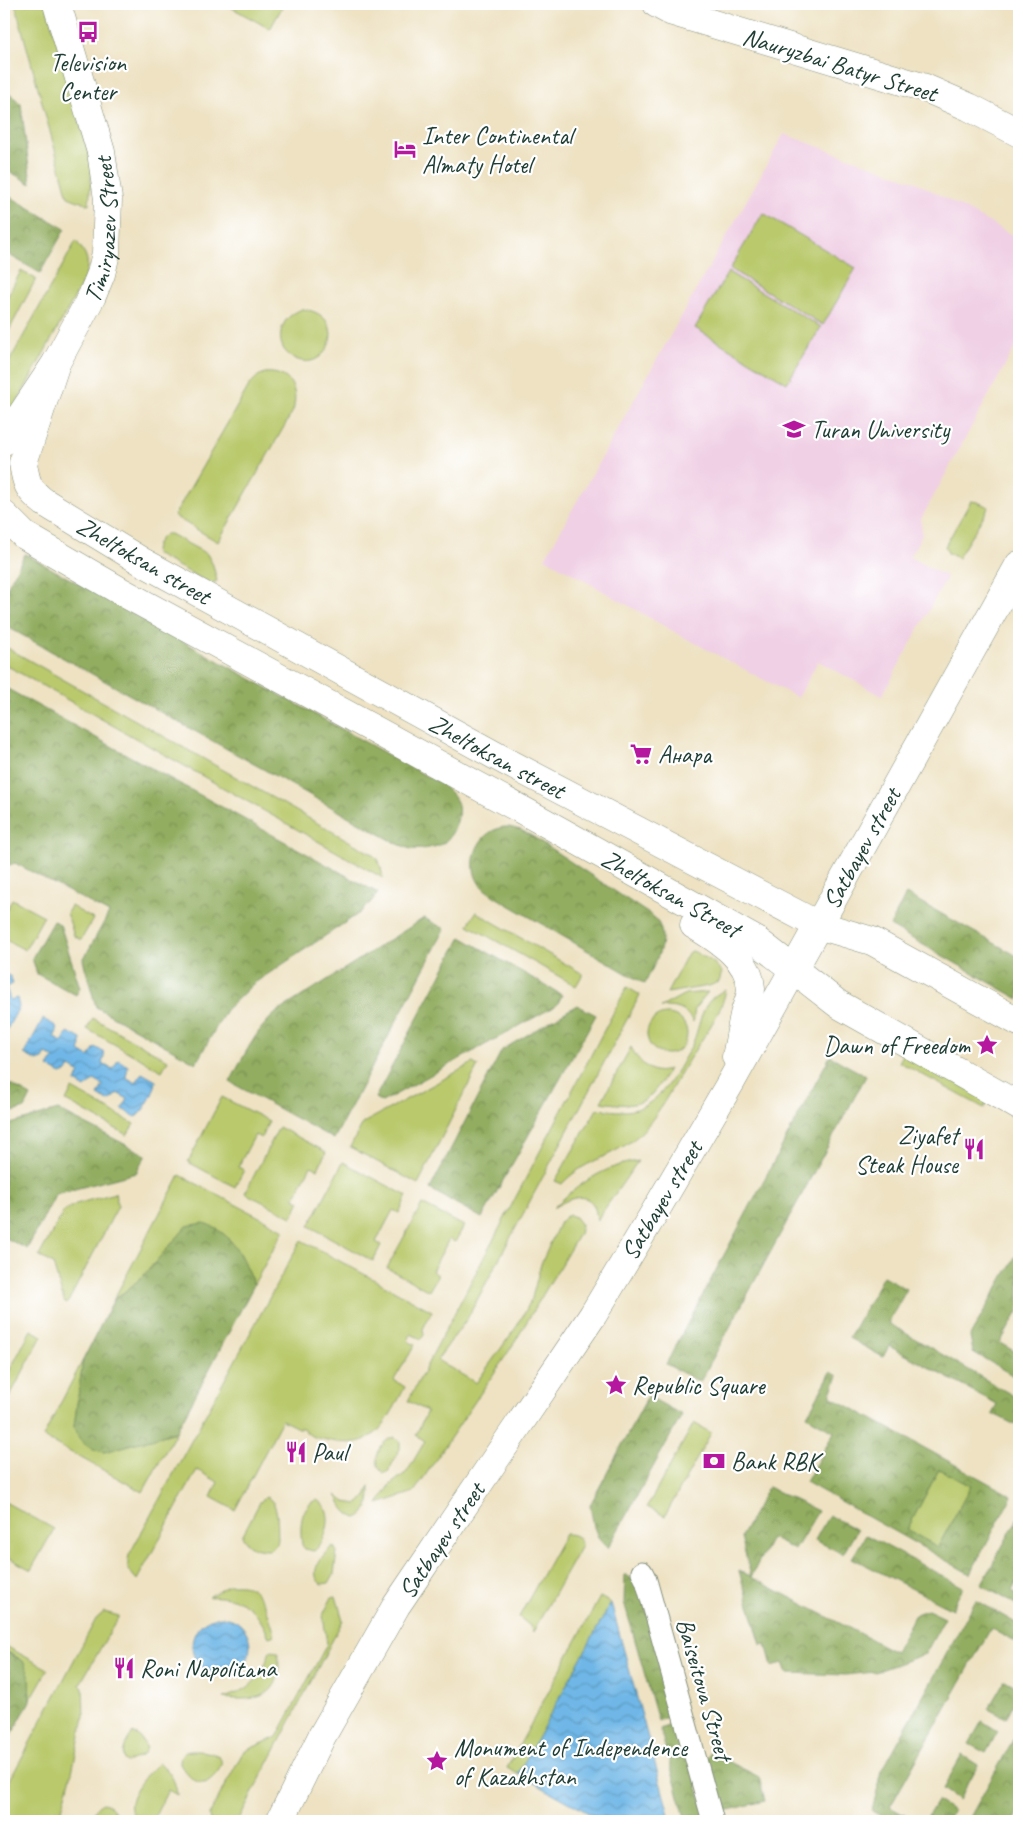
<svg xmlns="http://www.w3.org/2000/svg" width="1023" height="1825" font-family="Caveat,sans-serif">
<defs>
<pattern id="forest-crowns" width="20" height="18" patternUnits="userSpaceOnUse" patternTransform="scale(1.25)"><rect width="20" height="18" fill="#92ad60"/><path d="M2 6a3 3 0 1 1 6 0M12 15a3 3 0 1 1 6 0" fill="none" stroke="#778e50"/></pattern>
<pattern id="water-waves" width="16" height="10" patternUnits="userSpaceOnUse" patternTransform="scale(1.25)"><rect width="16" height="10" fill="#6fb7e7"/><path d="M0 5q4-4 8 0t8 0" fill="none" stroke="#5b96bc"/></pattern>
</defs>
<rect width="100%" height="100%" fill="#fff"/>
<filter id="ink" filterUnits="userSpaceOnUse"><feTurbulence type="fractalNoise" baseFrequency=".02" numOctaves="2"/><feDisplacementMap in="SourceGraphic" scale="10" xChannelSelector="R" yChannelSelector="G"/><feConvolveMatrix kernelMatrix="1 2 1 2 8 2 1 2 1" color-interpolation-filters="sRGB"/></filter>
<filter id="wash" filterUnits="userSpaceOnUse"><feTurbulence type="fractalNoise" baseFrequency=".0096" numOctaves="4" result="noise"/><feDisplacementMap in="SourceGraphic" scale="20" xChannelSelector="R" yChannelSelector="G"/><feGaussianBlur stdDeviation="1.12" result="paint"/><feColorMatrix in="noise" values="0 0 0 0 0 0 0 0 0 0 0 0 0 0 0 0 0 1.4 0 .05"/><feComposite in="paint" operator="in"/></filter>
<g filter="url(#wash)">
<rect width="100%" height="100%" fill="#eee2c3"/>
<path fill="#f0d0e5" d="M 784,134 L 916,182 L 1019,239 L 1019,340 L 921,519 L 922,535 L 909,557 L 947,577 L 882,696 L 818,661 L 798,698 L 678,634 L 545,558 Z"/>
<path fill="#b9c96c" stroke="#6c8350" d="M 15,4 L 46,4 L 92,166 L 89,205 L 68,197 Z
M 225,4 L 284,4 L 270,29 Z
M 763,213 L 856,268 L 823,325 L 730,269 Z
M 76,241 C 89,257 90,263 83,282 L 6,422 L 4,421 L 4,371 Z
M 21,271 L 36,279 L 4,340 L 4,303 Z
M 728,272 L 821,327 L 787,383 L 695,328 Z
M 302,309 C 356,315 324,384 288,354 C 277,345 279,326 289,317 C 293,313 298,311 302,309 Z
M 265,373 C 290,371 299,389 293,411 L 218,542 L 174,516 L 250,384 L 258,376 Z
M 971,501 L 977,502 L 989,507 L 958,558 L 948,553 L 945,546 Z
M 166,534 L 170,534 L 207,554 L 213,565 L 217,581 L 213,583 L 208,582 L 155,554 C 155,545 159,538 166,534 Z
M 4,646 L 372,854 C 380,861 381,867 383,878 L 4,664 Z
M 12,899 L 44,916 L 25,950 L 4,939 L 4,915 Z
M 71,906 L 93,919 L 81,940 L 74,936 L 67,913 Z
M 476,912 L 583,974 L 576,986 L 468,925 Z
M 693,951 L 714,963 L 722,972 L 719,982 L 709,986 L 667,993 L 687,955 L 689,952 Z
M 627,987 L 640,995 L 467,1319 L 437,1360 L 476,1383 L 517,1326 L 526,1310 L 532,1298 L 541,1264 L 560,1222 L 565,1217 L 570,1215 L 575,1217 L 581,1225 L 579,1234 L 513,1345 L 414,1492 L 378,1504 L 391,1484 L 407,1472 L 425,1441 L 416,1435 L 427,1411 L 408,1401 Z
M 726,990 C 721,1016 701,1039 688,1061 C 672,1086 655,1125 630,1142 C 606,1159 583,1161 562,1184 L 555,1181 L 597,1109 C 609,1110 624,1113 636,1109 C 664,1101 678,1068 692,1045 C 702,1023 699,1000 726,990 Z
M 708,992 L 695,1008 L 693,1022 C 685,1008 676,1007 661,1007 L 685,994 Z
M647 1034a20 20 0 1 1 40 0a20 20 0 1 1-40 0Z
M 93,1018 L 168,1060 L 162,1071 L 87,1029 Z
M 631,1047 C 638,1061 652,1078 669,1069 C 647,1105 643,1108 601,1102 Z
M 904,1053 L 988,1100 L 984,1108 L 899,1062 Z
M 473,1063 L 478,1066 L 418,1184 L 350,1147 L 363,1123 Z
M 72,1089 L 134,1124 L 127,1135 L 66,1101 Z
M 222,1097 L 269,1121 L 261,1138 L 255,1135 L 238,1167 L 244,1170 L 235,1187 L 188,1162 Z
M 279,1127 L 326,1152 L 318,1169 L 311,1166 L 294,1198 L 300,1201 L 292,1217 L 245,1193 Z
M 638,1161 L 597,1220 C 595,1188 572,1196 553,1208 C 578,1185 603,1166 638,1161 Z
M 343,1162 L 407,1196 L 399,1213 L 393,1210 L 376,1242 L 381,1245 L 373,1261 L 309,1226 Z
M 180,1175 L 284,1230 L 254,1284 L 237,1250 L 187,1227 C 169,1246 139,1288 115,1297 Z
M 115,1193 L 118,1206 L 67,1304 L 64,1302 L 53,1264 L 39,1256 L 64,1211 L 76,1204 Z
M 422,1204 L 464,1226 L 455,1242 L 449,1239 L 432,1271 L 438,1275 L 429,1291 L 387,1268 Z
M 301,1240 L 432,1311 L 423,1329 L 424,1335 L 421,1339 L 411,1334 L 408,1341 L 415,1345 L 394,1380 L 405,1387 C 386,1423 376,1452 327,1440 C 318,1438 308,1437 303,1428 L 298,1428 L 282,1420 L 235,1510 L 211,1497 L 218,1482 L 197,1470 L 137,1580 C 129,1571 126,1567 129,1555 Z
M 31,1330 L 42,1336 L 4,1407 L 4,1381 Z
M 83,1360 L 74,1427 L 104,1452 L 176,1432 L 143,1492 L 43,1437 Z
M 694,1423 L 711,1433 L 665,1516 L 647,1507 Z
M 394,1437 L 400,1441 L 400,1449 L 388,1472 L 383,1473 C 371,1462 379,1441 394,1437 Z
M 939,1469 L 971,1486 L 938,1547 L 907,1530 Z
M 370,1486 C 370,1498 370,1514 357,1518 C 346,1515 341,1504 336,1495 L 345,1502 L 357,1504 L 365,1498 Z
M 266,1497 C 280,1502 277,1526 278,1539 L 277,1544 L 270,1550 C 259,1550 247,1548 242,1536 L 260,1502 Z
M 316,1500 C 336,1506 328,1541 314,1551 L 305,1549 L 302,1545 C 300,1530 299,1507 316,1500 Z
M 5,1502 L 54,1529 L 31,1570 L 4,1555 L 4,1505 Z
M 565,1534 C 574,1534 581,1536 581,1546 L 533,1632 L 530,1626 L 519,1617 Z
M 332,1547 L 334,1547 L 337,1552 L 334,1574 L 329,1583 L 321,1584 C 308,1573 321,1556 332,1547 Z
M 229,1585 C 236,1585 243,1584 249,1587 C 265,1595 270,1620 275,1635 L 269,1637 C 256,1607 241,1595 208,1597 Z
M 336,1596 L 343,1620 L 238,1821 L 210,1821 L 209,1815 L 242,1754 L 247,1750 L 277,1737 L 327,1644 L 323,1615 L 332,1597 Z
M 600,1597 L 611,1603 L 518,1774 L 507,1768 Z
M 104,1612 L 119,1616 L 80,1684 L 83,1687 L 84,1717 L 72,1772 L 59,1821 L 4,1821 L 4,1791 L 96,1619 Z
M 4,1645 L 48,1669 L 30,1701 C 29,1677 31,1659 4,1651 Z
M 270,1651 L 278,1652 C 284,1696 261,1702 223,1698 C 252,1690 261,1678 270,1651 Z
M 133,1733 L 139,1736 L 147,1748 L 143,1755 L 127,1762 L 124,1760 C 121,1753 127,1739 133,1733 Z
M 190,1751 C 197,1751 205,1751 211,1753 C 232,1758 216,1777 205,1783 C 193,1783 186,1774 180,1764 C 180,1756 183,1752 190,1751 Z
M 159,1763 C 170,1770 176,1782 177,1795 L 168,1790 L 154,1818 L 158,1821 C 109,1821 137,1783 157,1764 Z
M 103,1803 C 112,1805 116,1812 118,1821 L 92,1821 C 92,1813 95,1807 103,1803 Z"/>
<path fill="url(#forest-crowns)" stroke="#58754a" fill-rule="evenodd" d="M 4,88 L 21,104 L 31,184 L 4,168 Z
M 4,193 L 65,229 L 40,273 L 4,252 Z
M 25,554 L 441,784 C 448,790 453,794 457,802 C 462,815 454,836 442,844 C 434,848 419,850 411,849 C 406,848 401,845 396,843 L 4,625 L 4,593 Z
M 4,687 L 378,893 L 371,902 L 361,912 L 253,984 L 226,1010 L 196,1063 L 96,1007 L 83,960 L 109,913 L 15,863 L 4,867 Z
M 509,827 L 521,830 L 535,838 L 655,918 C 672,939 654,963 645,984 L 497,898 C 491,894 483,889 479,883 C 467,865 476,836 497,829 C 500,827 505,827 509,827 Z
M 906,894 L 1019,957 L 1019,999 L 890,926 Z
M 424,918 L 445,929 L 334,1139 L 230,1082 C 243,1058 255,1030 277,1012 Z
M 53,921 L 60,924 L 80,988 L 76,995 L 37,974 L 32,958 Z
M 461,937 L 562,995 L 557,1005 L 382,1102 L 375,1098 Z
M 577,1005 L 596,1015 L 482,1218 L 430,1189 L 502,1050 Z
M 830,1056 L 866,1076 L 700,1382 L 666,1364 Z
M 4,1081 L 31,1096 L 25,1108 L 4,1115 Z
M 58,1110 L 146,1155 L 136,1173 L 56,1194 L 27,1249 L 4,1237 L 4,1126 Z
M 204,1223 C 235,1234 241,1257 254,1285 L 176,1432 L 104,1452 C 89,1449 79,1443 74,1427 L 83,1360 L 115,1297 L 121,1295 L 143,1276 L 187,1226 Z
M 1019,1250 L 1019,1310 L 1000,1343 L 1019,1354 L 1019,1379 L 973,1352 L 970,1336 Z
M 883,1276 L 907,1289 L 888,1323 L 1019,1399 L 1019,1427 L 992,1413 L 997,1404 L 889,1346 L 883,1357 L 849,1338 Z
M 831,1372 L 838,1376 L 830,1396 L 1012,1496 L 970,1574 L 806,1482 L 834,1432 L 807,1416 ZM 939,1469 L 971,1486 L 938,1547 L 907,1530 Z
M 648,1396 L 682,1415 L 608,1548 L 598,1537 L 594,1527 L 590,1505 Z
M 768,1487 L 818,1511 L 795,1550 L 771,1538 L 751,1577 L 895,1652 L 915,1614 L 928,1610 L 945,1618 L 925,1654 L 875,1672 L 845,1675 L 787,1673 L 783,1663 L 772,1666 L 766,1644 L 761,1645 L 739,1571 L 751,1576 L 741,1537 Z
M 829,1515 L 857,1530 L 843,1554 L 815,1540 Z
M 1019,1516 L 1019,1578 L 1012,1591 L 1019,1596 L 1019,1606 L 981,1585 Z
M 866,1535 L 963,1587 L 952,1609 L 852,1558 Z
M 625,1574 L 638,1583 L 678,1712 L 658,1721 L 624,1602 Z
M 976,1600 L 1019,1625 L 1019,1643 L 991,1628 L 890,1807 L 915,1821 L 890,1821 L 872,1811 L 882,1771 Z
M 4,1651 L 23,1661 L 29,1674 L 30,1701 L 4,1749 Z
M 1005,1680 L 1019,1688 L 1019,1693 L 1006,1718 L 988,1709 Z
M 680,1721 L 707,1821 L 686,1821 L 660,1729 Z
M 982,1721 L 998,1731 L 986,1753 L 969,1744 Z
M 1019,1729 L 1019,1812 L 1014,1821 L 968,1821 Z
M 710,1752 L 759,1777 L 765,1801 L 717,1813 L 704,1765 Z
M 962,1755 L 978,1765 L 959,1800 L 943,1789 Z
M 937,1801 L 953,1811 L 947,1821 L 925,1821 Z"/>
<path fill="url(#water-waves)" stroke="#477a8e" d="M 4,973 L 11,977 L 13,984 L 6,987 L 10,1000 L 17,998 L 19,1007 L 4,1035 Z
M 43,1019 L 56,1026 L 57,1032 L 54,1037 L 62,1042 L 68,1032 L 81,1039 L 81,1046 L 79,1051 L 89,1057 L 95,1047 L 105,1053 L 102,1064 L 113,1069 L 118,1060 L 128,1066 L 126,1077 L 136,1083 L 142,1073 L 156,1081 C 155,1092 145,1110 136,1117 L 122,1109 L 128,1099 L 117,1093 L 114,1098 L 108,1101 L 98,1095 L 103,1085 L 94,1080 L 85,1088 L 75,1082 L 80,1073 L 70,1067 L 67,1072 L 61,1074 L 48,1067 L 54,1058 L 46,1054 L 43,1059 L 37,1061 L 24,1054 Z
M 611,1603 L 670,1818 L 668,1821 L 603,1821 L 518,1774 Z
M192 1646a29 29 0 1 1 58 0a29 29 0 1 1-58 0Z"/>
</g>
<g filter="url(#ink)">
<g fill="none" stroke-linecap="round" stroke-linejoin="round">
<g stroke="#86907c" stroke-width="23">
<path id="street" d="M 642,1572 L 646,1580 L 713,1821"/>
</g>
<g stroke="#86907c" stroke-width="29">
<g id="secondary">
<path d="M 657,4 L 670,11 L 925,88 L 969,107 L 1019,133"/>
<path id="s1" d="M 56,363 L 23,463 C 26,483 28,490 44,502 L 141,561 L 507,762 L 818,925 L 872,941 L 1019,1022"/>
<path id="s2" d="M 4,441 L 56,363 L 92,296 L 101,274 L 106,253 L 108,199 L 101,152 L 57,4"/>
<path d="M 4,515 L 24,535 L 122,592 L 544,822 L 757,941 L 838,1004 L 1019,1106"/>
<path d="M 694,925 C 717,939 750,958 751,989 C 751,997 746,1007 744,1015 C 741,1029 739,1043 736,1057"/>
<path d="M 280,1821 L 322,1736 L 396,1606 L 593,1315 L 653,1215 L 731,1082 L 1019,565"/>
</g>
</g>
<use href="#street" stroke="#fff" stroke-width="21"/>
<use href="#secondary" stroke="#fff" stroke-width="28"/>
</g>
</g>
<defs>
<g id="bus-bare" transform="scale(1.725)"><path d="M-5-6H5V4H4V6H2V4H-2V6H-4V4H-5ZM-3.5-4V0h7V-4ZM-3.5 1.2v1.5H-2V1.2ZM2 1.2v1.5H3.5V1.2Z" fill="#b5179e" stroke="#fff" stroke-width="2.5" paint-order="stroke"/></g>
<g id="hotel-bare" transform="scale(1.725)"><path d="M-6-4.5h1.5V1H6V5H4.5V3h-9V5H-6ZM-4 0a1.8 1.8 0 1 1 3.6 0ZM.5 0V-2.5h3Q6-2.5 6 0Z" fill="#b5179e" stroke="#fff" stroke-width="2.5" paint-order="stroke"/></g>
<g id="university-bare" transform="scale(1.725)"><path d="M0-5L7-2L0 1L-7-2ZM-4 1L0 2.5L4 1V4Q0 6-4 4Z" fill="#b5179e" stroke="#fff" stroke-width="2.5" paint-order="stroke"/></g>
<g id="supermarket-bare" transform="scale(1.725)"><path d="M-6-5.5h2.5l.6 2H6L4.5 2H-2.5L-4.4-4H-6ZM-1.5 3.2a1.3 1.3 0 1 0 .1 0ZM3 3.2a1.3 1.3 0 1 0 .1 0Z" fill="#b5179e" stroke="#fff" stroke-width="2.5" paint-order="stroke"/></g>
<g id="sight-bare" transform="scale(1.725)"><path d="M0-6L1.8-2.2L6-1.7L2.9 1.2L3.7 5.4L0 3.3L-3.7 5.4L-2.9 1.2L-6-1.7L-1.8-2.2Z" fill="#b5179e" stroke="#fff" stroke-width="2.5" paint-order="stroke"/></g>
<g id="restaurant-bare" transform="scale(1.725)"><path d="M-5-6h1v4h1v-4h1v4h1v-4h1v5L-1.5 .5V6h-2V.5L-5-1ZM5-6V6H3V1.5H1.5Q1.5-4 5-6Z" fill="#b5179e" stroke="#fff" stroke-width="2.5" paint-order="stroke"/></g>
<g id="bank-bare" transform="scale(1.725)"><path d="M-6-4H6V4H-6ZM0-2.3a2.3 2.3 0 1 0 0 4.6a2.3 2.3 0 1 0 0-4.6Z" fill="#b5179e" stroke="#fff" stroke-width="2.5" paint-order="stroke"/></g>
</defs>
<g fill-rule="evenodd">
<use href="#bus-bare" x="88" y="32"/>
<use href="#hotel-bare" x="405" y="149"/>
<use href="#university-bare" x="794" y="429"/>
<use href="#supermarket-bare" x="641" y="754"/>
<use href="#sight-bare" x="987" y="1045"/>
<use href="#restaurant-bare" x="974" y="1149"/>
<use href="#sight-bare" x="616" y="1385"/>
<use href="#restaurant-bare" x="296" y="1452"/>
<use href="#bank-bare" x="714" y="1461"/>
<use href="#restaurant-bare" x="124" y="1668"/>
<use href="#sight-bare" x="437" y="1761"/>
</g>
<g text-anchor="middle" stroke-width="4.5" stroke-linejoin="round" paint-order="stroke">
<g font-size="25" fill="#1f3d34" stroke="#fff" text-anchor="start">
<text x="88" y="71" text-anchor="middle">Television<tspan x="88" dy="29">Center</tspan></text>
<text x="422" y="144">Inter Continental<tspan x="422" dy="29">Almaty Hotel</tspan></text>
<text x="811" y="438">Turan University</text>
<text x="658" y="763">Анара</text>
<text x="970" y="1054" text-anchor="end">Dawn of Freedom</text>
<text x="958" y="1144" text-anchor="end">Ziyafet<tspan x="958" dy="29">Steak House</tspan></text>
<text x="632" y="1394">Republic Square</text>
<text x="312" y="1461">Paul</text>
<text x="731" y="1470">Bank RBK</text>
<text x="140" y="1677">Roni Napolitana</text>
<text x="454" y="1756">Monument of Independence<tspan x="454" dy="29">of Kazakhstan</tspan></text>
</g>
<g font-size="25" fill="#1f3d34" stroke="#fff">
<text transform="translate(840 64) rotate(17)" y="9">Nauryzbai Batyr Street</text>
<text dy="9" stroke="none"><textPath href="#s2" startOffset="238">Timiryazev Street</textPath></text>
<text transform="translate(144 560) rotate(30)" y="9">Zheltoksan street</text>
<text dy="9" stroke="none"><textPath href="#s1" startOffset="671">Zheltoksan street</textPath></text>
<text transform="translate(861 848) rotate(-61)" y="9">Satbayev street</text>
<text transform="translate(671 893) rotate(29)" y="9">Zheltoksan Street</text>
<text transform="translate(661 1200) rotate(-59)" y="9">Satbayev street</text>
<text transform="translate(441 1540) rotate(-56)" y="9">Satbayev street</text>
<text transform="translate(705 1689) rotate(74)" y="9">Baiseitova Street</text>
</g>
</g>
<rect width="1023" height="1825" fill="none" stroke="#fff" stroke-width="20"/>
</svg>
